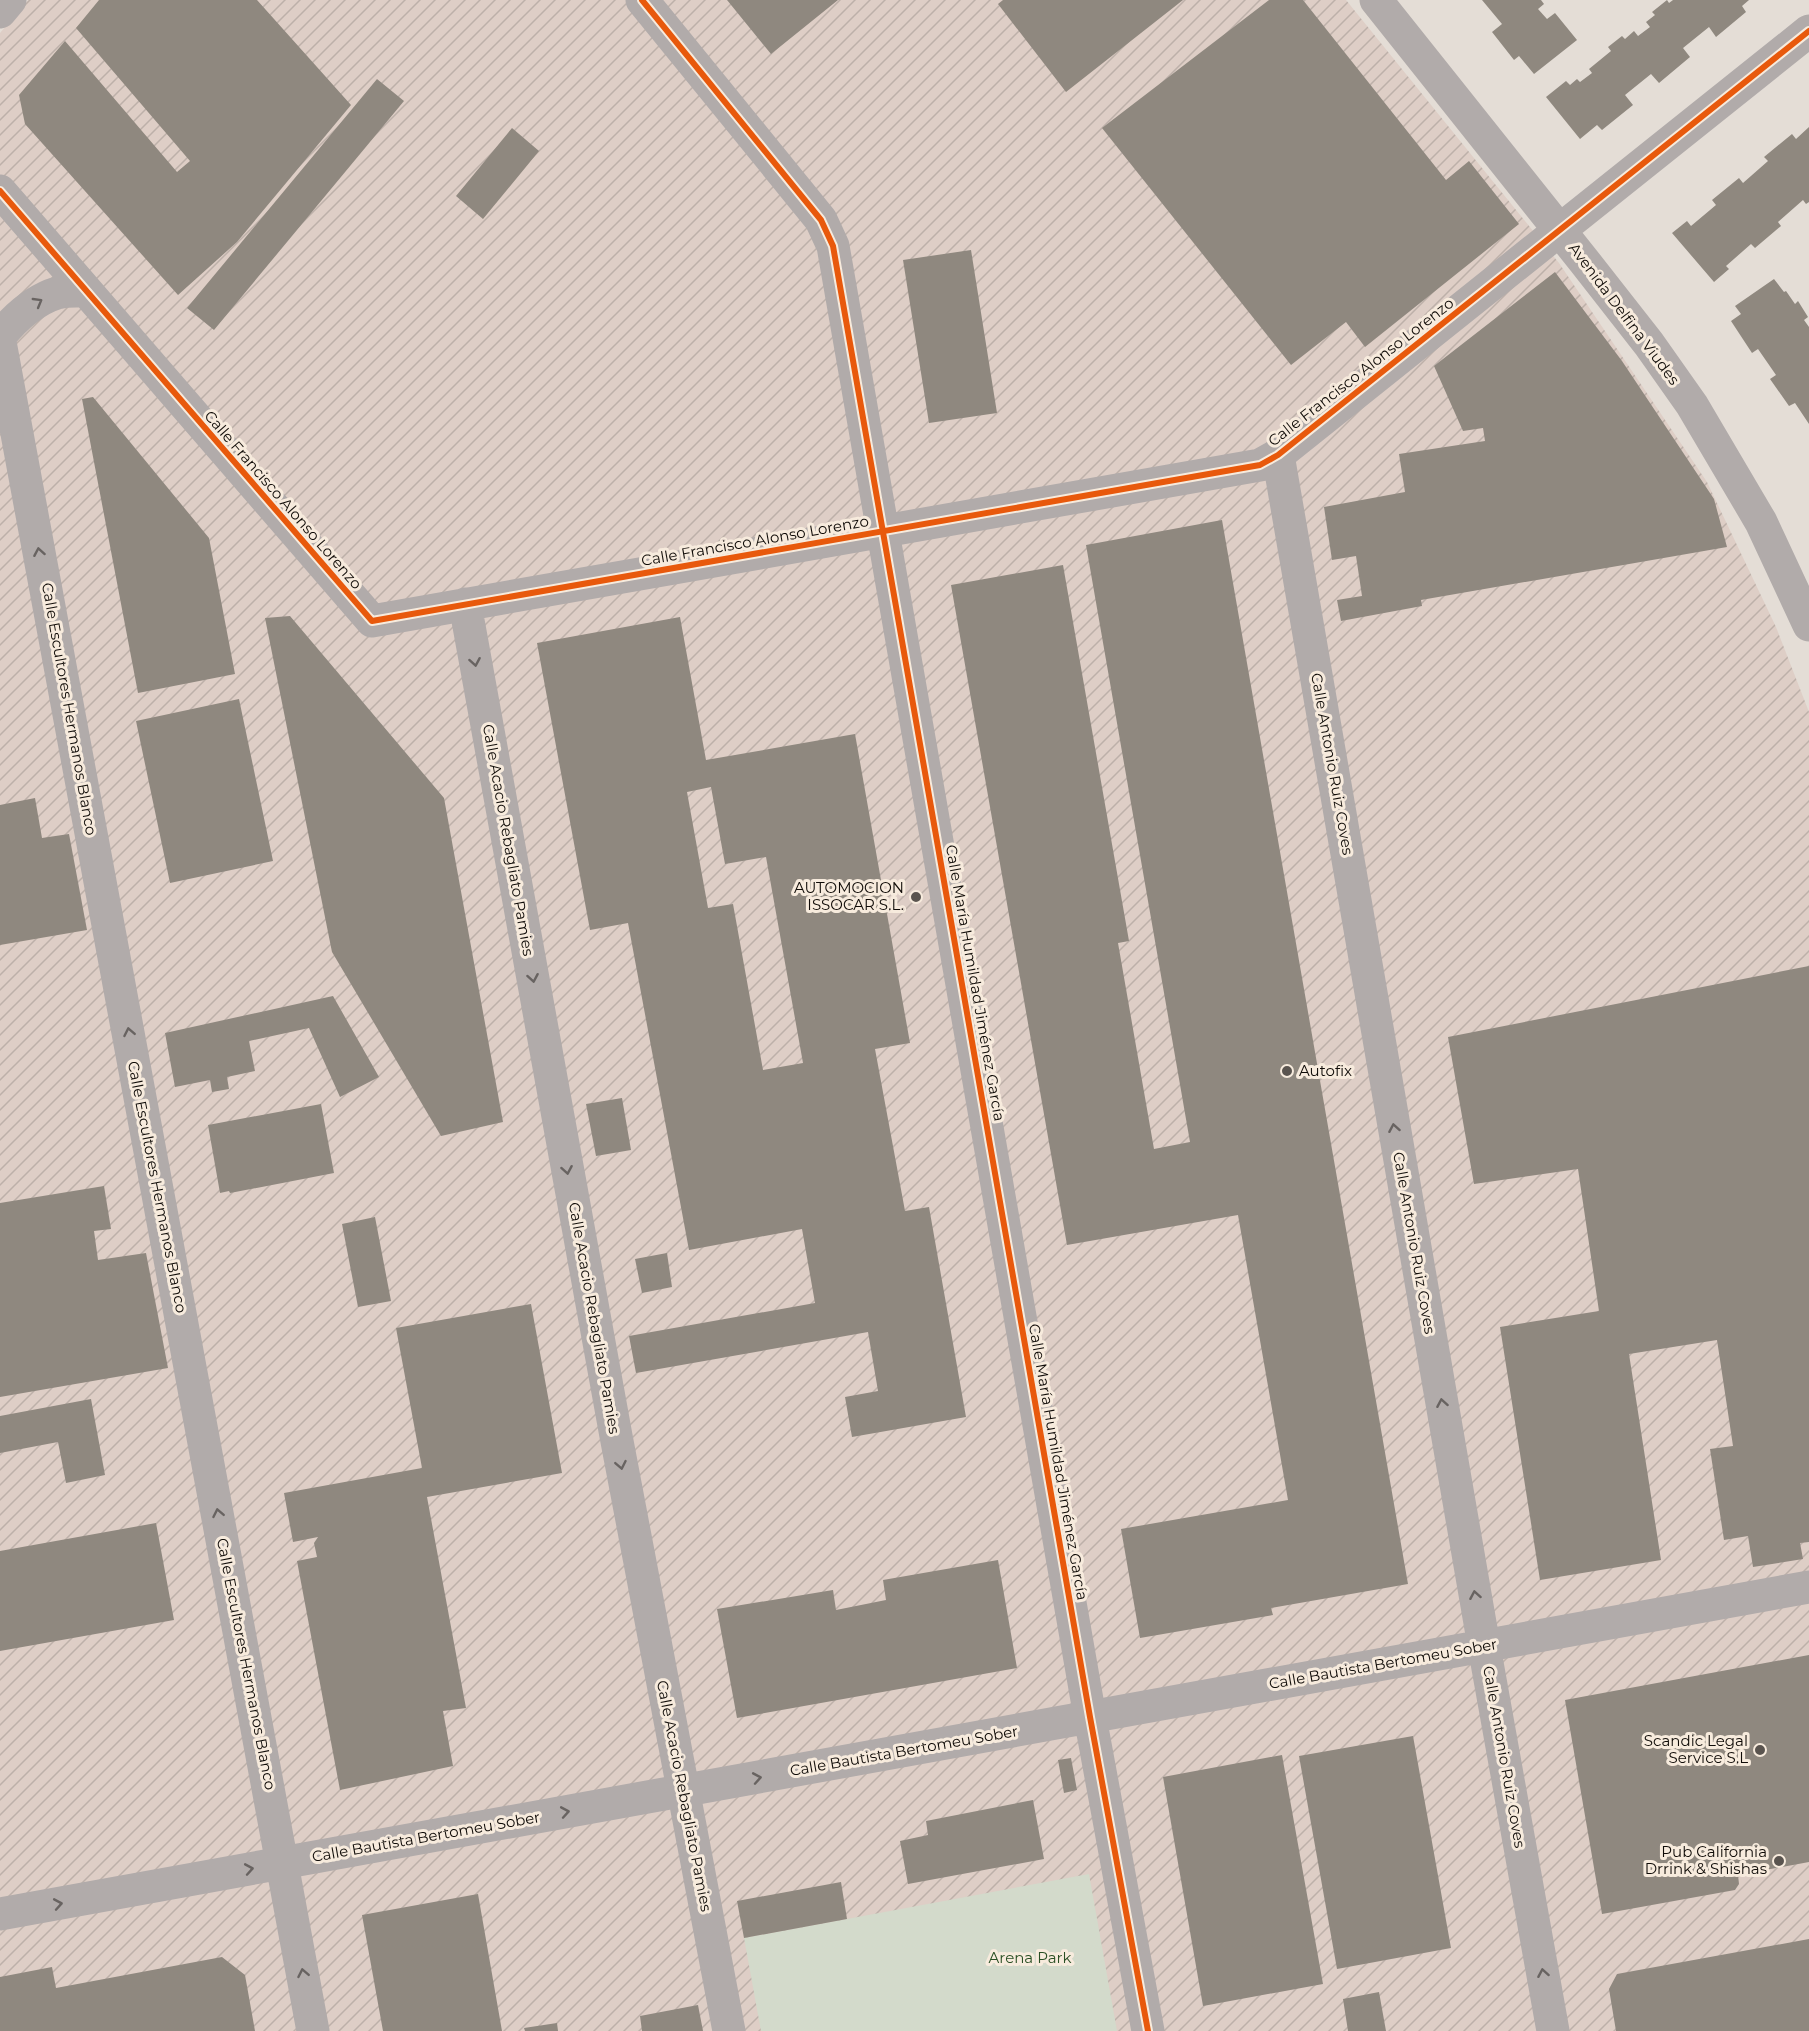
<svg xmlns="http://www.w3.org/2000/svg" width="1809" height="2031" font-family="Montserrat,sans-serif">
<defs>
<pattern id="industrial-furrows" width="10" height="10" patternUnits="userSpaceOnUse" patternTransform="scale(1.5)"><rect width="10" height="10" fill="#decec6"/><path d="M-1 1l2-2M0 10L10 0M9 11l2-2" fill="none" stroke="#bdb0a9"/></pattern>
</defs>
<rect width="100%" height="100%" fill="#e4ddd6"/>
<path fill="url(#industrial-furrows)" d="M 28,0 L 1346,0 L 1559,263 L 1707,482 L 1776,627 L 1809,712 L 1809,2031 L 0,2031 L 0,33 Z"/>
<path fill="#d3dacb" d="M 1089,1874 L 1117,2031 L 761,2031 L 744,1938 Z"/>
<path fill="#8f887f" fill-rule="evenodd" d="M 99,0 L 257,0 L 351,105 L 237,242 L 178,295 L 25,124 L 19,95 L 65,41 L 177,172 L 190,161 L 76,28 Z
M 727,0 L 838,0 L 771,54 Z
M 1003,0 L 1183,0 L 1066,92 L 998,4 Z
M 1269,0 L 1303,0 L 1446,180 L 1469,161 L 1519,224 L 1365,347 L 1346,322 L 1291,365 L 1102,128 Z
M 1482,0 L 1541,0 L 1544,4 L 1538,9 L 1547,19 L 1555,13 L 1577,40 L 1534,74 L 1519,56 L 1514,60 L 1492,32 L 1502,24 Z
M 1667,0 L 1669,3 L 1673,0 L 1749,0 L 1742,6 L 1746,12 L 1716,37 L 1709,27 L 1683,48 L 1690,57 L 1659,83 L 1651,74 L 1625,95 L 1633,105 L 1602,130 L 1597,125 L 1580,139 L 1546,97 L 1566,81 L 1570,85 L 1577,79 L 1580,82 L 1592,73 L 1589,69 L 1611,51 L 1608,47 L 1622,36 L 1625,39 L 1634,31 L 1638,36 L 1650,27 L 1646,22 L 1655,15 L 1652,12 Z
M 377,79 L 404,101 L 214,330 L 187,308 Z
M 1809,127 L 1809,202 L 1806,204 L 1803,200 L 1778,222 L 1781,226 L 1755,248 L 1751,244 L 1726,266 L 1729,269 L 1714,282 L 1672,233 L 1687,221 L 1691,226 L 1716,205 L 1712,200 L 1739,178 L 1743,183 L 1768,161 L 1764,157 L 1792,134 L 1796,139 Z
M 512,128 L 539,151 L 483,219 L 456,196 Z
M 971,250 L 997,413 L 929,423 L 903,260 Z
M 1555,272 L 1622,361 L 1714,499 L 1727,547 L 1421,600 L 1422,606 L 1341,621 L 1337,600 L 1362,596 L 1356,556 L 1332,560 L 1324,507 L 1405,492 L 1399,454 L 1485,441 L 1483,428 L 1463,431 L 1434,366 Z
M 1774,279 L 1784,292 L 1786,291 L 1795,304 L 1798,301 L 1808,317 L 1804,320 L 1809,327 L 1809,424 L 1795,403 L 1789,406 L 1770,379 L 1776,375 L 1758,349 L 1752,353 L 1731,321 L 1741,314 L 1735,306 Z
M 93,397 L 209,538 L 235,674 L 138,693 L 82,399 Z
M 1222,520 L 1408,1584 L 1271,1608 L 1273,1615 L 1140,1638 L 1121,1529 L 1288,1500 L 1238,1215 L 1067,1245 L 951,585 L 1063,565 L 1129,941 L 1118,943 L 1154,1149 L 1190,1142 L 1086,545 Z
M 290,616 L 444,798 L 503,1122 L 441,1136 L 332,952 L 265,618 Z
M 680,617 L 706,760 L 855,734 L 910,1043 L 875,1049 L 905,1211 L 929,1207 L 966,1417 L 852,1437 L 845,1397 L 878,1391 L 868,1332 L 636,1373 L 629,1336 L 815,1303 L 802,1229 L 689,1250 L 628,923 L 590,930 L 537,643 ZM 711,787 L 725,864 L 766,857 L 803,1063 L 763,1070 L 733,904 L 708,908 L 687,792 Z
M 239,699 L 273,861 L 170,883 L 136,721 Z
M 35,798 L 42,838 L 69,834 L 87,930 L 0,945 L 0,805 Z
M 1809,966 L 1809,1542 L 1800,1543 L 1803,1559 L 1753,1567 L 1748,1536 L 1724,1540 L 1710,1449 L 1733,1446 L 1717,1340 L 1629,1354 L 1661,1560 L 1540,1580 L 1500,1327 L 1599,1311 L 1578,1169 L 1474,1184 L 1448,1037 Z
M 333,996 L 379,1077 L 340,1097 L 309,1028 L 249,1041 L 255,1071 L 227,1077 L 229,1089 L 212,1092 L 210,1080 L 175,1087 L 165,1033 Z
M 622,1098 L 631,1150 L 596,1156 L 586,1104 Z
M 321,1104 L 334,1173 L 230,1193 L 229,1191 L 220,1193 L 208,1125 Z
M 104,1186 L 111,1229 L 94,1231 L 98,1260 L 146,1253 L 168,1368 L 0,1397 L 0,1203 Z
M 375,1217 L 391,1301 L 358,1307 L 342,1224 Z
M 667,1253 L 672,1287 L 642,1293 L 635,1259 Z
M 531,1304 L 562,1473 L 427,1497 L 466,1708 L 443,1711 L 453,1766 L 340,1790 L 297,1561 L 317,1557 L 314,1543 L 318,1537 L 293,1542 L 284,1493 L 422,1468 L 396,1328 Z
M 91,1399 L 105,1475 L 66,1483 L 58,1442 L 0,1453 L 0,1416 Z
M 156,1523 L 174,1620 L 0,1651 L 0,1551 Z
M 998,1560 L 1017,1668 L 737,1718 L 717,1609 L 833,1590 L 836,1610 L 886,1600 L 883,1580 Z
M 1809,1655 L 1809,1862 L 1738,1875 L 1739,1884 L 1735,1890 L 1602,1914 L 1565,1700 Z
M 1413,1736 L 1451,1948 L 1337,1969 L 1299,1756 Z
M 1282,1755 L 1323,1984 L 1203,2006 L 1163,1777 Z
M 1071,1758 L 1077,1790 L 1064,1793 L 1058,1760 Z
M 1033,1800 L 1044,1859 L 908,1884 L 900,1841 L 928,1835 L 926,1821 Z
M 841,1882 L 847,1919 L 744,1938 L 737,1901 Z
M 478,1894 L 502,2031 L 383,2031 L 362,1915 Z
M 1809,1939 L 1809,2031 L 1616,2031 L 1609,1989 L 1617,1974 Z
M 222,1957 L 245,1975 L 255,2031 L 0,2031 L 0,1977 L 52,1967 L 56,1988 Z
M 1379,1992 L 1386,2031 L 1348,2031 L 1343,1999 Z
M 698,2005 L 703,2031 L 642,2031 L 640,2016 Z
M 557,2023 L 558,2031 L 525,2031 L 524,2028 Z"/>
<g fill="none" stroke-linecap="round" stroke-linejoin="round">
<path stroke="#b1abaa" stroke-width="33" d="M 642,0 L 821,220 L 833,246 L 1090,1717 L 1148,2031
M 1376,0 L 1584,261 L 1649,344 L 1692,405 L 1761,522 L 1809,625
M 0,12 L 10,0
M 0,191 L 372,621 L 1260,465 L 1278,455 L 1809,31
M 0,336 C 15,318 34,300 57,293 C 66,290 77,291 86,291
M 0,342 L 313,2031
M 1278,455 L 1484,1646 L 1553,2031
M 465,604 L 616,1436 L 729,2031
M 0,1914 L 1809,1587"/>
<g stroke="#f7ebdd" stroke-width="10">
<path id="cycleway" d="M 642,0 L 821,220 L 833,246 L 1090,1717 L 1148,2031
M 0,191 L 372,621 L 1260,465 L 1278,455 L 1809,31"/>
</g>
<use href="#cycleway" stroke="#e8590c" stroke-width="6"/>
</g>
<defs><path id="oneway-chevron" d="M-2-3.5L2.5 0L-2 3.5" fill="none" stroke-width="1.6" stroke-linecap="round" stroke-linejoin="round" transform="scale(1.5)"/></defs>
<g stroke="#686361">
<use href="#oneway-chevron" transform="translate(38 302) rotate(-30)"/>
<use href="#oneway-chevron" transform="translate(39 552) rotate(-100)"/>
<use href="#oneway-chevron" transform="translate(475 662) rotate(80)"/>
<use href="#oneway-chevron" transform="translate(533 978) rotate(80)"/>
<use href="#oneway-chevron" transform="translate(129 1032) rotate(-101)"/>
<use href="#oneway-chevron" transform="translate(1394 1128) rotate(-100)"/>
<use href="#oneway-chevron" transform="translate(567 1170) rotate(80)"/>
<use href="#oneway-chevron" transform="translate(1442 1403) rotate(-100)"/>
<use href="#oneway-chevron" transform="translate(621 1465) rotate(79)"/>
<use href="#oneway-chevron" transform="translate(218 1513) rotate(-101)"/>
<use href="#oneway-chevron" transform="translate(1475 1595) rotate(-100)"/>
<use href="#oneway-chevron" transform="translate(757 1778) rotate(-10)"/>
<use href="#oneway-chevron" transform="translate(565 1812) rotate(-10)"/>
<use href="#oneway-chevron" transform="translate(249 1869) rotate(-10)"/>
<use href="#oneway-chevron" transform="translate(58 1904) rotate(-10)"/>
<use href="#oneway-chevron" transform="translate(303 1973) rotate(-101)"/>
<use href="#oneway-chevron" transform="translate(1543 1973) rotate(-100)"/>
</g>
<g fill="#5a544f" stroke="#f7ebdd" stroke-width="2">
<circle cx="916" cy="897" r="6"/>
<circle cx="1287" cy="1071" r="6"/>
<circle cx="1760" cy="1750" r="6"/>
<circle cx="1779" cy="1861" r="6"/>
</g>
<g text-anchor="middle" stroke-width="6" stroke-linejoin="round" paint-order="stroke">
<g font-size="15" fill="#0f0b07" stroke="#f7ebdd">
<text transform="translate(1624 314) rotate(53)" y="5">Avenida Delfina Viudes</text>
<text transform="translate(1361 372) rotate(-38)" y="5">Calle Francisco Alonso Lorenzo</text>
<text transform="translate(283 500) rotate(49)" y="5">Calle Francisco Alonso Lorenzo</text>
<text transform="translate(755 541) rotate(-10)" y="5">Calle Francisco Alonso Lorenzo</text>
<text transform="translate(69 709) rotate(80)" y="5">Calle Escultores Hermanos Blanco</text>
<text transform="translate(1332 764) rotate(80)" y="5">Calle Antonio Ruiz Coves</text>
<text transform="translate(508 840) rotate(80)" y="5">Calle Acacio Rebagliato Pamies</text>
<text transform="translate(975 983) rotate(80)" y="5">Calle María Humildad Jiménez García</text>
<text transform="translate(157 1187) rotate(79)" y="5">Calle Escultores Hermanos Blanco</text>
<text transform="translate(1414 1243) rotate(80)" y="5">Calle Antonio Ruiz Coves</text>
<text transform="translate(594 1318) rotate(80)" y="5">Calle Acacio Rebagliato Pamies</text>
<text transform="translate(1058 1462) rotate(80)" y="5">Calle María Humildad Jiménez García</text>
<text transform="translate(246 1664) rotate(79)" y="5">Calle Escultores Hermanos Blanco</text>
<text transform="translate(1383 1664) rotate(-10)" y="5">Calle Bautista Bertomeu Sober</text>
<text transform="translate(904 1751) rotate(-10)" y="5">Calle Bautista Bertomeu Sober</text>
<text transform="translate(1504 1757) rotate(80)" y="5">Calle Antonio Ruiz Coves</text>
<text transform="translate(684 1796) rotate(79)" y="5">Calle Acacio Rebagliato Pamies</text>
<text transform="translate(426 1837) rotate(-10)" y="5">Calle Bautista Bertomeu Sober</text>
</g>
<g font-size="15" fill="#0f0b07" stroke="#f7ebdd" text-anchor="end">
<text x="904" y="893">AUTOMOCION<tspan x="904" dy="17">ISSOCAR S.L.</tspan></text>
<text x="1299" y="1076" text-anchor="start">Autofix</text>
<text x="1748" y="1746">Scandic Legal<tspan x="1748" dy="17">Service S.L</tspan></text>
<text x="1767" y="1857">Pub California<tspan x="1767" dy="17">Drrink &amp; Shishas</tspan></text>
</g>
<g font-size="15" fill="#294f24" stroke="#f7ebdd">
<text x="1030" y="1963">Arena Park</text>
</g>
</g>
</svg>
